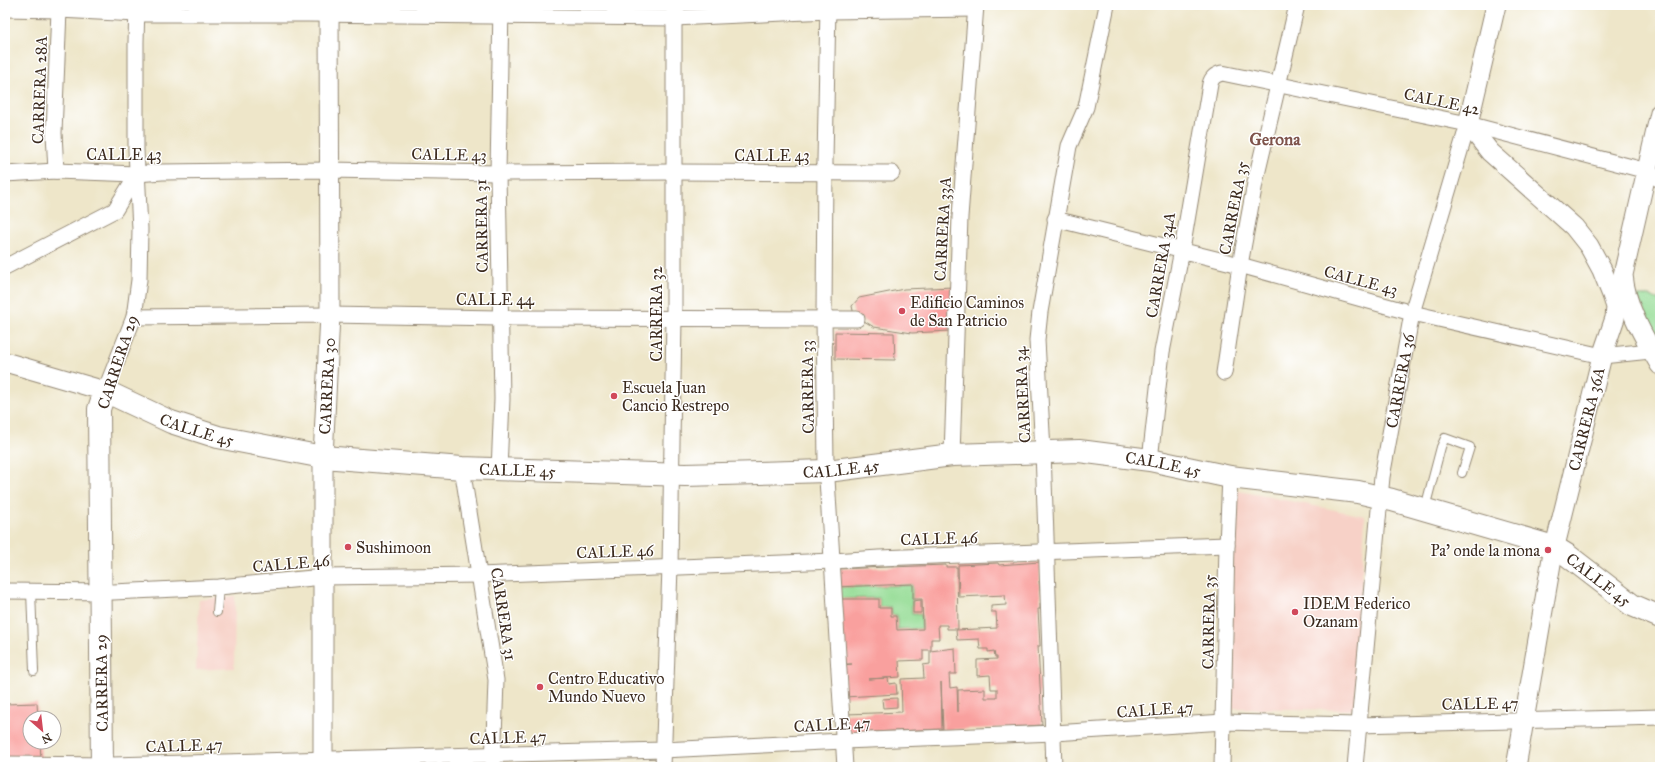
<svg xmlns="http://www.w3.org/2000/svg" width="1665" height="772" font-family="'IM FELL Great Primer',serif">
<rect width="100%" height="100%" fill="#fff"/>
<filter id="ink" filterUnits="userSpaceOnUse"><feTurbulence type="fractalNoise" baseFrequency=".025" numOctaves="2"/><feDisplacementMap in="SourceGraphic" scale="8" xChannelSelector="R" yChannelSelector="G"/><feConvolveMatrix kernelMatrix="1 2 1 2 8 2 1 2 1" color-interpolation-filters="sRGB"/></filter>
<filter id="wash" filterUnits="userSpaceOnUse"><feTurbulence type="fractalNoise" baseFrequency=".012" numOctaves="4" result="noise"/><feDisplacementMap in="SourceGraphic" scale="16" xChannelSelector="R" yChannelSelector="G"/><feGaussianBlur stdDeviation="0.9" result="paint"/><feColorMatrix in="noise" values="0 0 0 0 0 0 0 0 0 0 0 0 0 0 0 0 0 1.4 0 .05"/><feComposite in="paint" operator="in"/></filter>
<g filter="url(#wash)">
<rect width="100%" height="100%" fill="#eee6c9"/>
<path fill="#f7d1c7" d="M 1234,490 L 1365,516 L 1355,710 L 1228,708 Z
M 235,596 L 234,668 L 196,670 L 199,600 Z"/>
<path fill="#97dd97" stroke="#69845a" d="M 145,5 L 315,5 L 315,8 L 145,9 Z
M 1637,296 L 1651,296 L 1660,301 L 1660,340 L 1657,336 Z
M 912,585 L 912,614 L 921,614 L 922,629 L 897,629 L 897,615 L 892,615 L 891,607 L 879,607 L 879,598 L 840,599 L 839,587 Z"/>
<g id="blocks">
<path fill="#f9a09e" d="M 954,287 L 950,331 L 912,333 L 874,327 L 854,315 L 852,306 L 859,298 L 904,289 Z
M 835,332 L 894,333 L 895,360 L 835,359 Z
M 1040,562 L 1040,581 L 1039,581 L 1041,603 L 1040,603 L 1040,609 L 1038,609 L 1040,646 L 1038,646 L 1042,725 L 1026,726 L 1026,727 L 943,730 L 941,682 L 942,729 L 847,733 L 846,714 L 902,712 L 901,679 L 924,678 L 923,665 L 930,664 L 930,651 L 955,648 L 956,674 L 949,674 L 950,688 L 957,687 L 958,712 L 958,690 L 985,689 L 985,698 L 997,698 L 997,689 L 991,689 L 990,675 L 977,676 L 977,660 L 997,659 L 997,657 L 995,657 L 994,651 L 988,652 L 988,649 L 980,649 L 979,639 L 957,640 L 956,630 L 997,628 L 996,612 L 991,612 L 991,606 L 1006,605 L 1005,595 L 959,597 L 958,565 L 998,563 L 999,565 Z
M 946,565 L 946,567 L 957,567 L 958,629 L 947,629 L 947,625 L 938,625 L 939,639 L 931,639 L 931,650 L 923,650 L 923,660 L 899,661 L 900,677 L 868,679 L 888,678 L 889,684 L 896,683 L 897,694 L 844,697 L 843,665 L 852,664 L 841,664 L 840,599 L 879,599 L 879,608 L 891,608 L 891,616 L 896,616 L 897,630 L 923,629 L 922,599 L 913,599 L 913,584 L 835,587 L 834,569 Z
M 921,600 L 921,613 L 913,613 L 913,601 Z
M 897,698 L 897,707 L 883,708 L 882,699 Z
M 37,703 L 38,718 L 30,718 L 30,742 L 40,742 L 41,759 L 5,759 L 5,704 Z"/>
</g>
</g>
<g filter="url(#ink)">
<use href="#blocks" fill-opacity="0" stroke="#948874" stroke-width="1"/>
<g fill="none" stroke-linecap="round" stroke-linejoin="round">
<g stroke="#948874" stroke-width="10">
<path id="service" d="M 1425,508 L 1441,447 L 1445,438 L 1470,447 L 1462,473
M 31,591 L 34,671
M 217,612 L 219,587"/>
</g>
<g stroke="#948874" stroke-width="17">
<g id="minor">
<path d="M 828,5 L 825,161 L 824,319 L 826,463 L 845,767"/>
<path d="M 5,9 L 59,10 L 137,14 L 308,14 L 674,18 L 829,11 L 976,9"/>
<path d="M 56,171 L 54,133 L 59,10"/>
<path d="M 5,174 L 56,171 L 137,174 L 162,172 L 328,170 L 498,173 L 674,172 L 892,173"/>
<path d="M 1055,219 L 1240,265 L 1412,313 L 1602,356 L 1660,350"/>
<path d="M 5,267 L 115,210 L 137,174"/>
<path d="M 134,317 L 330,315 L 499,318 L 857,319"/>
<path d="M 1224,373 L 1240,265 L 1255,183 L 1297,5"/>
<path d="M 105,391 L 134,317 L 139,280 L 140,229 L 136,150 L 136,42 L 137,5"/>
<path d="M 952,455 L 960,217 L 976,5"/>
<path d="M 1150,460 L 1162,352 L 1182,250 L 1210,84 C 1212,77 1215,75 1222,73 L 1468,124 L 1647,171 L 1660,180"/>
<path d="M 462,468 L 496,680 L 493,767"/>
<path d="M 499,470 L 502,399 L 498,173 L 501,5"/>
<path d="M 5,591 L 113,592 L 219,587 L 323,577 L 480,575 L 833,561 L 879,558 L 1227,545"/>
<path d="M 5,764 L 112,765 L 663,750 L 843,741 L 1054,733 L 1224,722 L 1358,725 L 1660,717"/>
<path d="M 663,767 L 670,567 L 674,318 L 674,5"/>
<path d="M 1054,767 L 1043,451 L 1037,340 L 1040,312 L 1069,146 L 1086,107 L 1107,5"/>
<path d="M 1222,767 L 1227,545 L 1230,477"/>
<path id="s1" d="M 1355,767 L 1382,477 L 1412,313 L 1468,124"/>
</g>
</g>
<g stroke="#948874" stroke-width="21">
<g id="tertiary">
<path d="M 1496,5 L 1468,124 L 1490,152 L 1574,227 L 1589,246 L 1602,270 L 1612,295 L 1616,307 L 1615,318 L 1602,356 L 1552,558 L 1516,767"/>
<path d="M 1660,113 L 1623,275 C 1626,308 1644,337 1660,365"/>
<path d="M 5,362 L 105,391"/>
<path id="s2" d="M 323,767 L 323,457 L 330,315 L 329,5"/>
</g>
</g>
<g stroke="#948874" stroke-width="24">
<g id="secondary">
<path id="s3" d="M 102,767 L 99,409 L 105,391 L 171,422 L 218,437 L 323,457 L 462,468 L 685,475 L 827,471 L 952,455 L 1079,451 L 1150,460 L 1230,477 L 1358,492 L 1392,500 L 1554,547 L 1567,555 L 1632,605 L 1660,617"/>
</g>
</g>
<use href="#service" stroke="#fff" stroke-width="8"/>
<use href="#minor" stroke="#fff" stroke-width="15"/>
<use href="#tertiary" stroke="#fff" stroke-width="19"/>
<use href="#secondary" stroke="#fff" stroke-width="22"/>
</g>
</g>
<g fill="#d1495b" stroke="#fff" stroke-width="1.5">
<circle cx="902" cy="311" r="4"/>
<circle cx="614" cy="396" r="4"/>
<circle cx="348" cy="547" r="4"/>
<circle cx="1548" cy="550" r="4"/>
<circle cx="1295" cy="612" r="4"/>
<circle cx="540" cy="687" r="4"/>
</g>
<g text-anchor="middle" stroke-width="3" stroke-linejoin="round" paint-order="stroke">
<g font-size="16" fill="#3b2a1e" stroke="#fff">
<text transform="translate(39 90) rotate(-88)" y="6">CARRERA 28A</text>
<text transform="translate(1442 101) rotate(12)" y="6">CALLE 42</text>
<text x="124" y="160">CALLE 43</text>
<text transform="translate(449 154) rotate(1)" y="6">CALLE 43</text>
<text x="772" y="161">CALLE 43</text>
<text transform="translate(1233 208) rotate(-79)" y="6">CARRERA 35</text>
<text transform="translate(481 226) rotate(-91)" y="6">CARRERA 31</text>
<text transform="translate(942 229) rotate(-87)" y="6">CARRERA 33A</text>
<text transform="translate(1160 265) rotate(-80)" y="6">CARRERA 34A</text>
<text transform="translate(1361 280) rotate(15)" y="6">CALLE 43</text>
<text x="495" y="305">CALLE 44</text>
<text transform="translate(656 314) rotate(-90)" y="6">CARRERA 32</text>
<text transform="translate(117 362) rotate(-72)" y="6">CARRERA 29</text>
<text dy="6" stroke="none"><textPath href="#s1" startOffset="389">CARRERA 36</textPath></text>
<text dy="6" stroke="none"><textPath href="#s2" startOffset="381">CARRERA 30</textPath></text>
<text transform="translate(807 387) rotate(-91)" y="6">CARRERA 33</text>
<text transform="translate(1022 395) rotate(-93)" y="6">CARRERA 34</text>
<text transform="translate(1586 419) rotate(-76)" y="6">CARRERA 36A</text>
<text dy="6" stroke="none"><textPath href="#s3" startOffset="477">CALLE 45</textPath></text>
<text dy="6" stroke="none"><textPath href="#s3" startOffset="1449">CALLE 45</textPath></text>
<text dy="6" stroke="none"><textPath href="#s3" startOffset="1125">CALLE 45</textPath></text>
<text dy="6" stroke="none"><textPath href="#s3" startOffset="801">CALLE 45</textPath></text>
<text transform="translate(939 538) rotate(-2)" y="6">CALLE 46</text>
<text transform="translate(615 551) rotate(-2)" y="6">CALLE 46</text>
<text transform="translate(291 563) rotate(-5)" y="6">CALLE 46</text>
<text dy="6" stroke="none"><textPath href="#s3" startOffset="1905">CALLE 45</textPath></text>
<text transform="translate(504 614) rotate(81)" y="6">CARRERA 31</text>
<text transform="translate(1208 622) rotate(-89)" y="6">CARRERA 35</text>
<text transform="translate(101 683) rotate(-91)" y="6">CARRERA 29</text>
<text transform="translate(1480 703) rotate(-1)" y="6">CALLE 47</text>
<text transform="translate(1155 709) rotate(-4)" y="6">CALLE 47</text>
<text transform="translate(832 724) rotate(-3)" y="6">CALLE 47</text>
<text transform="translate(508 737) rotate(-2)" y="6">CALLE 47</text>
<text transform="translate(184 745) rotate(-2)" y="6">CALLE 47</text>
</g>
<g font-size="16" fill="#3b2a1e" stroke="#fff" text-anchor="start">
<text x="910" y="308">Edificio Caminos<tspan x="910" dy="18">de San Patricio</tspan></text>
<text x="622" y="393">Escuela Juan<tspan x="622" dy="18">Cancio Restrepo</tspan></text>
<text x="356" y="553">Sushimoon</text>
<text x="1540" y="556" text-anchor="end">Pa' onde la mona</text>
<text x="1303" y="609">IDEM Federico<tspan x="1303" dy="18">Ozanam</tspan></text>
<text x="548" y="684">Centro Educativo<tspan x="548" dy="18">Mundo Nuevo</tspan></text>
</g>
<g font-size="17" font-weight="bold" fill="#7e534b" stroke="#fff">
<text x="1275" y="145">Gerona</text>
</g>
</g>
<rect width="1665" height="772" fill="none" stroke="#fff" stroke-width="20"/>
<g transform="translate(42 730) rotate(152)"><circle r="19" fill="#ffffff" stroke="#b1aaa5"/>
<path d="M0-3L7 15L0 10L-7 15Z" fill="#d1495b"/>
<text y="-6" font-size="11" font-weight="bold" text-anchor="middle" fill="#3b2a1e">N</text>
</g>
</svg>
